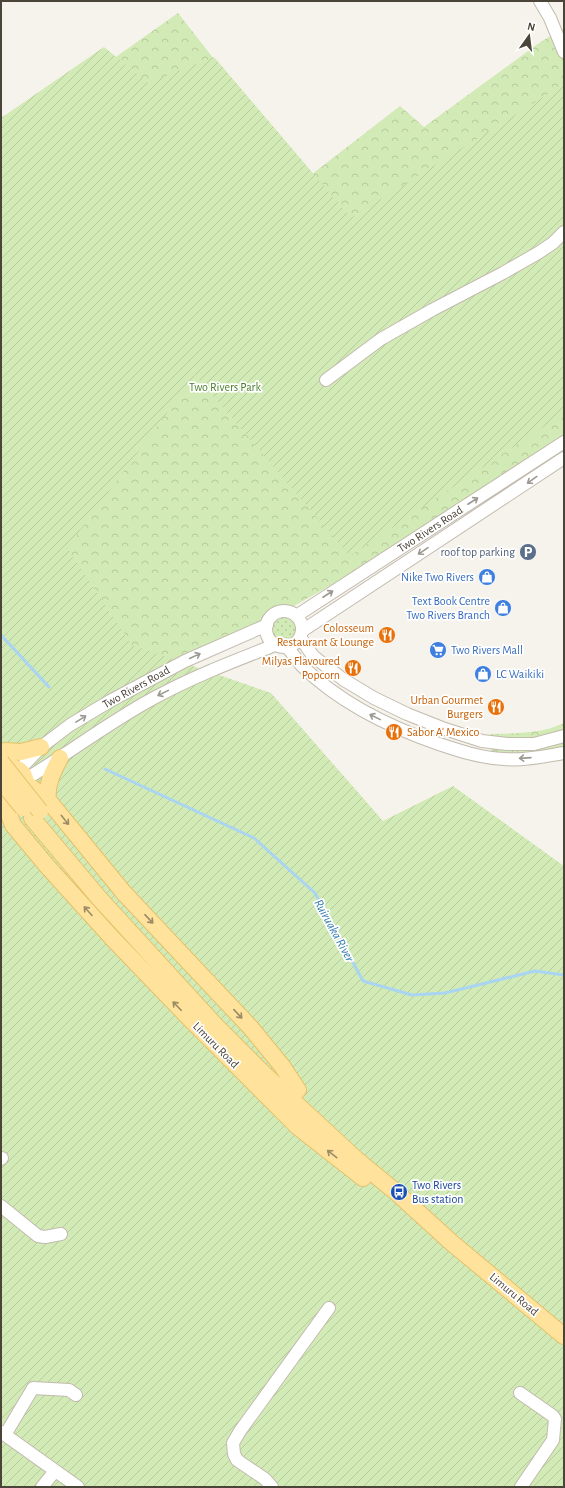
<svg xmlns="http://www.w3.org/2000/svg" width="565" height="1488" font-family="'Alegreya Sans',sans-serif">
<defs>
<pattern id="grass-dots" width="8" height="8" patternUnits="userSpaceOnUse"><rect width="8" height="8" fill="#d2eab5"/><path d="M2 2h.1M6 6h.1" fill="none" stroke="#b6ca9c" stroke-width="1.8" stroke-linecap="round"/></pattern>
<pattern id="park-crowns" width="20" height="18" patternUnits="userSpaceOnUse"><rect width="20" height="18" fill="#d2eab5"/><path d="M2 6a3 3 0 1 1 6 0M12 15a3 3 0 1 1 6 0" fill="none" stroke="#b6ca9c"/></pattern>
<pattern id="garden-furrows" width="10" height="10" patternUnits="userSpaceOnUse"><rect width="10" height="10" fill="#d2eab5"/><path d="M-1 1l2-2M0 10L10 0M9 11l2-2" fill="none" stroke="#b6ca9c"/></pattern>
</defs>
<rect width="100%" height="100%" fill="#f6f3ec"/>
<path fill="url(#grass-dots)" d="M268 629a16 16 0 1 1 32 0a16 16 0 1 1-32 0Z"/>
<path fill="url(#park-crowns)" d="M 178,13 L 307,178 L 400,106 L 424,127 L 539,43 L 564,28 L 564,444 L 427,531 L 239,637 L 1,744 L 1,138 Z
M 564,723 L 564,758 L 529,764 L 491,764 L 491,734 C 516,733 541,734 564,723 Z"/>
<path fill="url(#garden-furrows)" d="M 104,47 L 148,83 L 214,57 L 351,218 L 564,84 L 564,413 L 350,556 L 195,375 L 67,548 L 132,645 L 271,693 L 383,821 L 453,786 L 564,866 L 564,1487 L 1,1487 L 1,118 Z"/>
<g fill="none" stroke-linecap="round" stroke-linejoin="round">
<path stroke="#a9d4f2" stroke-width="3" d="M 1,635 L 49,687
M 105,769 L 254,838 L 315,893 L 363,981 L 412,995 L 445,993 L 535,971 L 564,975"/>
<g stroke="#c2bbae" stroke-width="14">
<path id="minor" d="M 540,1 L 550,18 L 564,52
M 326,380 L 381,339 L 432,310 L 503,273 L 538,253 L 553,243 L 564,232
M266 629a18 18 0 1 1 36 0a18 18 0 1 1-36 0Z
M 296,616 L 564,442
M 302,631 L 564,458
M 300,637 L 313,656 L 344,680 L 374,698 L 407,714 L 445,729 L 482,741 L 507,744 L 534,744 L 564,736
M 287,647 C 292,653 297,660 302,666 C 340,703 389,727 439,744 C 460,751 481,758 504,759 C 523,761 545,756 564,753
M 19,770 L 41,747 L 70,725 L 110,701 L 185,661 L 267,625
M 26,779 C 69,753 108,723 152,699 C 192,677 234,661 275,645
M 1,1159 L 2,1158
M 1,1206 L 38,1236 L 45,1237 L 61,1234
M 520,1393 L 553,1416 L 555,1419 L 553,1440 L 521,1487
M 1,1432 L 78,1487
M 5,1435 L 33,1388 L 69,1390 L 76,1395
M 42,1487 L 55,1471
M 272,1487 L 265,1479 L 237,1460 L 234,1454 L 233,1443 L 240,1431 L 329,1308"/>
</g>
<g stroke="#e6c16a" stroke-width="18">
<path id="major" d="M 5,751 L 21,752 L 41,747
M 1,769 C 19,761 31,778 24,794
M 27,784 L 48,800 L 124,893 L 251,1028 L 282,1066 L 298,1090
M 48,800 C 46,784 53,772 60,758
M 4,801 L 13,825 L 47,866 L 113,939 L 192,1021 L 298,1127 L 363,1178
M 32,818 L 99,898 L 216,1026 L 265,1075 L 357,1160 L 396,1192 L 452,1243 L 564,1336"/>
</g>
<use href="#minor" stroke="#fff" stroke-width="12"/>
<use href="#major" stroke="#ffe39c" stroke-width="16"/>
<g stroke="#e6c16a" stroke-width="18" stroke-linecap="butt">
<path id="major-bridge" d="M 1,762 L 40,811
M 1,781 L 23,808"/>
</g>
<use href="#major-bridge" stroke="#ffe39c" stroke-width="16"/>
</g>
<defs><path id="oneway-shaft" d="M-6 0H5M1.5-3L5.5 0L1.5 3" fill="none" stroke-width="1.6" stroke-linecap="round" stroke-linejoin="round"/></defs>
<g stroke="#9c9892">
<use href="#oneway-shaft" transform="translate(532 480) rotate(144)"/>
<use href="#oneway-shaft" transform="translate(473 501) rotate(-33)"/>
<use href="#oneway-shaft" transform="translate(423 551) rotate(146)"/>
<use href="#oneway-shaft" transform="translate(328 594) rotate(-33)"/>
<use href="#oneway-shaft" transform="translate(195 656) rotate(-25)"/>
<use href="#oneway-shaft" transform="translate(163 693) rotate(154)"/>
<use href="#oneway-shaft" transform="translate(375 717) rotate(-154)"/>
<use href="#oneway-shaft" transform="translate(81 719) rotate(-32)"/>
<use href="#oneway-shaft" transform="translate(525 758) rotate(176)"/>
</g>
<g stroke="#9c8c66">
<use href="#oneway-shaft" transform="translate(65 820) rotate(51)"/>
<use href="#oneway-shaft" transform="translate(88 911) rotate(-132)"/>
<use href="#oneway-shaft" transform="translate(149 919) rotate(47)"/>
<use href="#oneway-shaft" transform="translate(177 1006) rotate(-134)"/>
<use href="#oneway-shaft" transform="translate(238 1014) rotate(47)"/>
<use href="#oneway-shaft" transform="translate(332 1154) rotate(-142)"/>
</g>
<defs>
<g id="parking-disc" transform="scale(0.9)"><circle r="9.5" fill="#5c6f8a" stroke="#fff"/><path d="M-3.5-5.5H1a3.5 3.5 0 0 1 0 7H-1V5.5H-3.5ZM-1-3.4V-.6H.8a1.4 1.4 0 0 0 0-2.8Z" fill="#fff"/></g>
<g id="shop-disc" transform="scale(0.9)"><circle r="9.5" fill="#3f7fe0" stroke="#fff"/><path d="M-5-2.5h2.3a2.7 3.5 0 0 1 5.4 0H5L5.5 6h-11ZM-1.5-2.5h3a1.5 2.3 0 0 0-3 0Z" fill="#fff"/></g>
<g id="restaurant-disc" transform="scale(0.9)"><circle r="9.5" fill="#e8710a" stroke="#fff"/><path d="M-5-6h1v4h1v-4h1v4h1v-4h1v5L-1.5 .5V6h-2V.5L-5-1ZM5-6V6H3V1.5H1.5Q1.5-4 5-6Z" fill="#fff"/></g>
<g id="supermarket-disc" transform="scale(0.9)"><circle r="9.5" fill="#3f7fe0" stroke="#fff"/><path d="M-6-5.5h2.5l.6 2H6L4.5 2H-2.5L-4.4-4H-6ZM-1.5 3.2a1.3 1.3 0 1 0 .1 0ZM3 3.2a1.3 1.3 0 1 0 .1 0Z" fill="#fff"/></g>
<g id="bus-disc" transform="scale(0.9)"><circle r="9.5" fill="#1a4fb4" stroke="#fff"/><path d="M-5-6H5V4H4V6H2V4H-2V6H-4V4H-5ZM-3.5-4V0h7V-4ZM-3.5 1.2v1.5H-2V1.2ZM2 1.2v1.5H3.5V1.2Z" fill="#fff"/></g>
</defs>
<g fill-rule="evenodd">
<use href="#parking-disc" x="528" y="552"/>
<use href="#shop-disc" x="487" y="577"/>
<use href="#shop-disc" x="503" y="608"/>
<use href="#restaurant-disc" x="387" y="635"/>
<use href="#supermarket-disc" x="438" y="650"/>
<use href="#restaurant-disc" x="353" y="668"/>
<use href="#shop-disc" x="483" y="674"/>
<use href="#restaurant-disc" x="496" y="707"/>
<use href="#restaurant-disc" x="394" y="732"/>
<use href="#bus-disc" x="399" y="1192"/>
</g>
<g text-anchor="middle" stroke-width="3.5" stroke-linejoin="round" paint-order="stroke">
<g font-size="12" fill="#4a7f2a" stroke="#fff">
<text x="225" y="391">Two Rivers Park</text>
</g>
<g font-size="12" fill="#4b4439" stroke="#fff">
<text transform="translate(430 529) rotate(-33)" y="4">Two Rivers Road</text>
<text transform="translate(136 687) rotate(-29)" y="4">Two Rivers Road</text>
<text transform="translate(216 1045) rotate(45)" y="4">Limuru Road</text>
<text transform="translate(514 1294) rotate(40)" y="4">Limuru Road</text>
</g>
<g font-size="12" fill="#4e5e75" stroke="#fff" text-anchor="end">
<text x="515" y="556">roof top parking</text>
</g>
<g font-size="12" fill="#366cbe" stroke="#fff" text-anchor="end">
<text x="474" y="581">Nike Two Rivers</text>
<text x="490" y="605">Text Book Centre<tspan x="490" dy="14">Two Rivers Branch</tspan></text>
<text x="451" y="654" text-anchor="start">Two Rivers Mall</text>
<text x="496" y="678" text-anchor="start">LC Waikiki</text>
</g>
<g font-size="12" fill="#c56008" stroke="#fff" text-anchor="end">
<text x="374" y="632">Colosseum<tspan x="374" dy="14">Restaurant &amp; Lounge</tspan></text>
<text x="340" y="665">Milyas Flavoured<tspan x="340" dy="14">Popcorn</tspan></text>
<text x="483" y="704">Urban Gourmet<tspan x="483" dy="14">Burgers</tspan></text>
<text x="407" y="736" text-anchor="start">Sabor A' Mexico</text>
</g>
<g font-size="12" fill="#164399" stroke="#fff" text-anchor="start">
<text x="412" y="1189">Two Rivers<tspan x="412" dy="14">Bus station</tspan></text>
</g>
<g font-size="13" font-style="italic" fill="#2e7ab2" stroke="#fff">
<text transform="translate(335 930) rotate(61)" y="5">Ruiruaka River</text>
</g>
</g>
<rect width="565" height="1488" fill="none" stroke="#4b4439" stroke-width="4"/>
<g transform="translate(529 36) rotate(14)" stroke="#ffffff" stroke-width="3" paint-order="stroke">
<path d="M0-3L7 15L0 10L-7 15Z" fill="#4b4439"/>
<text y="-6" font-size="11" font-weight="bold" text-anchor="middle" fill="#4b4439">N</text>
</g>
</svg>
